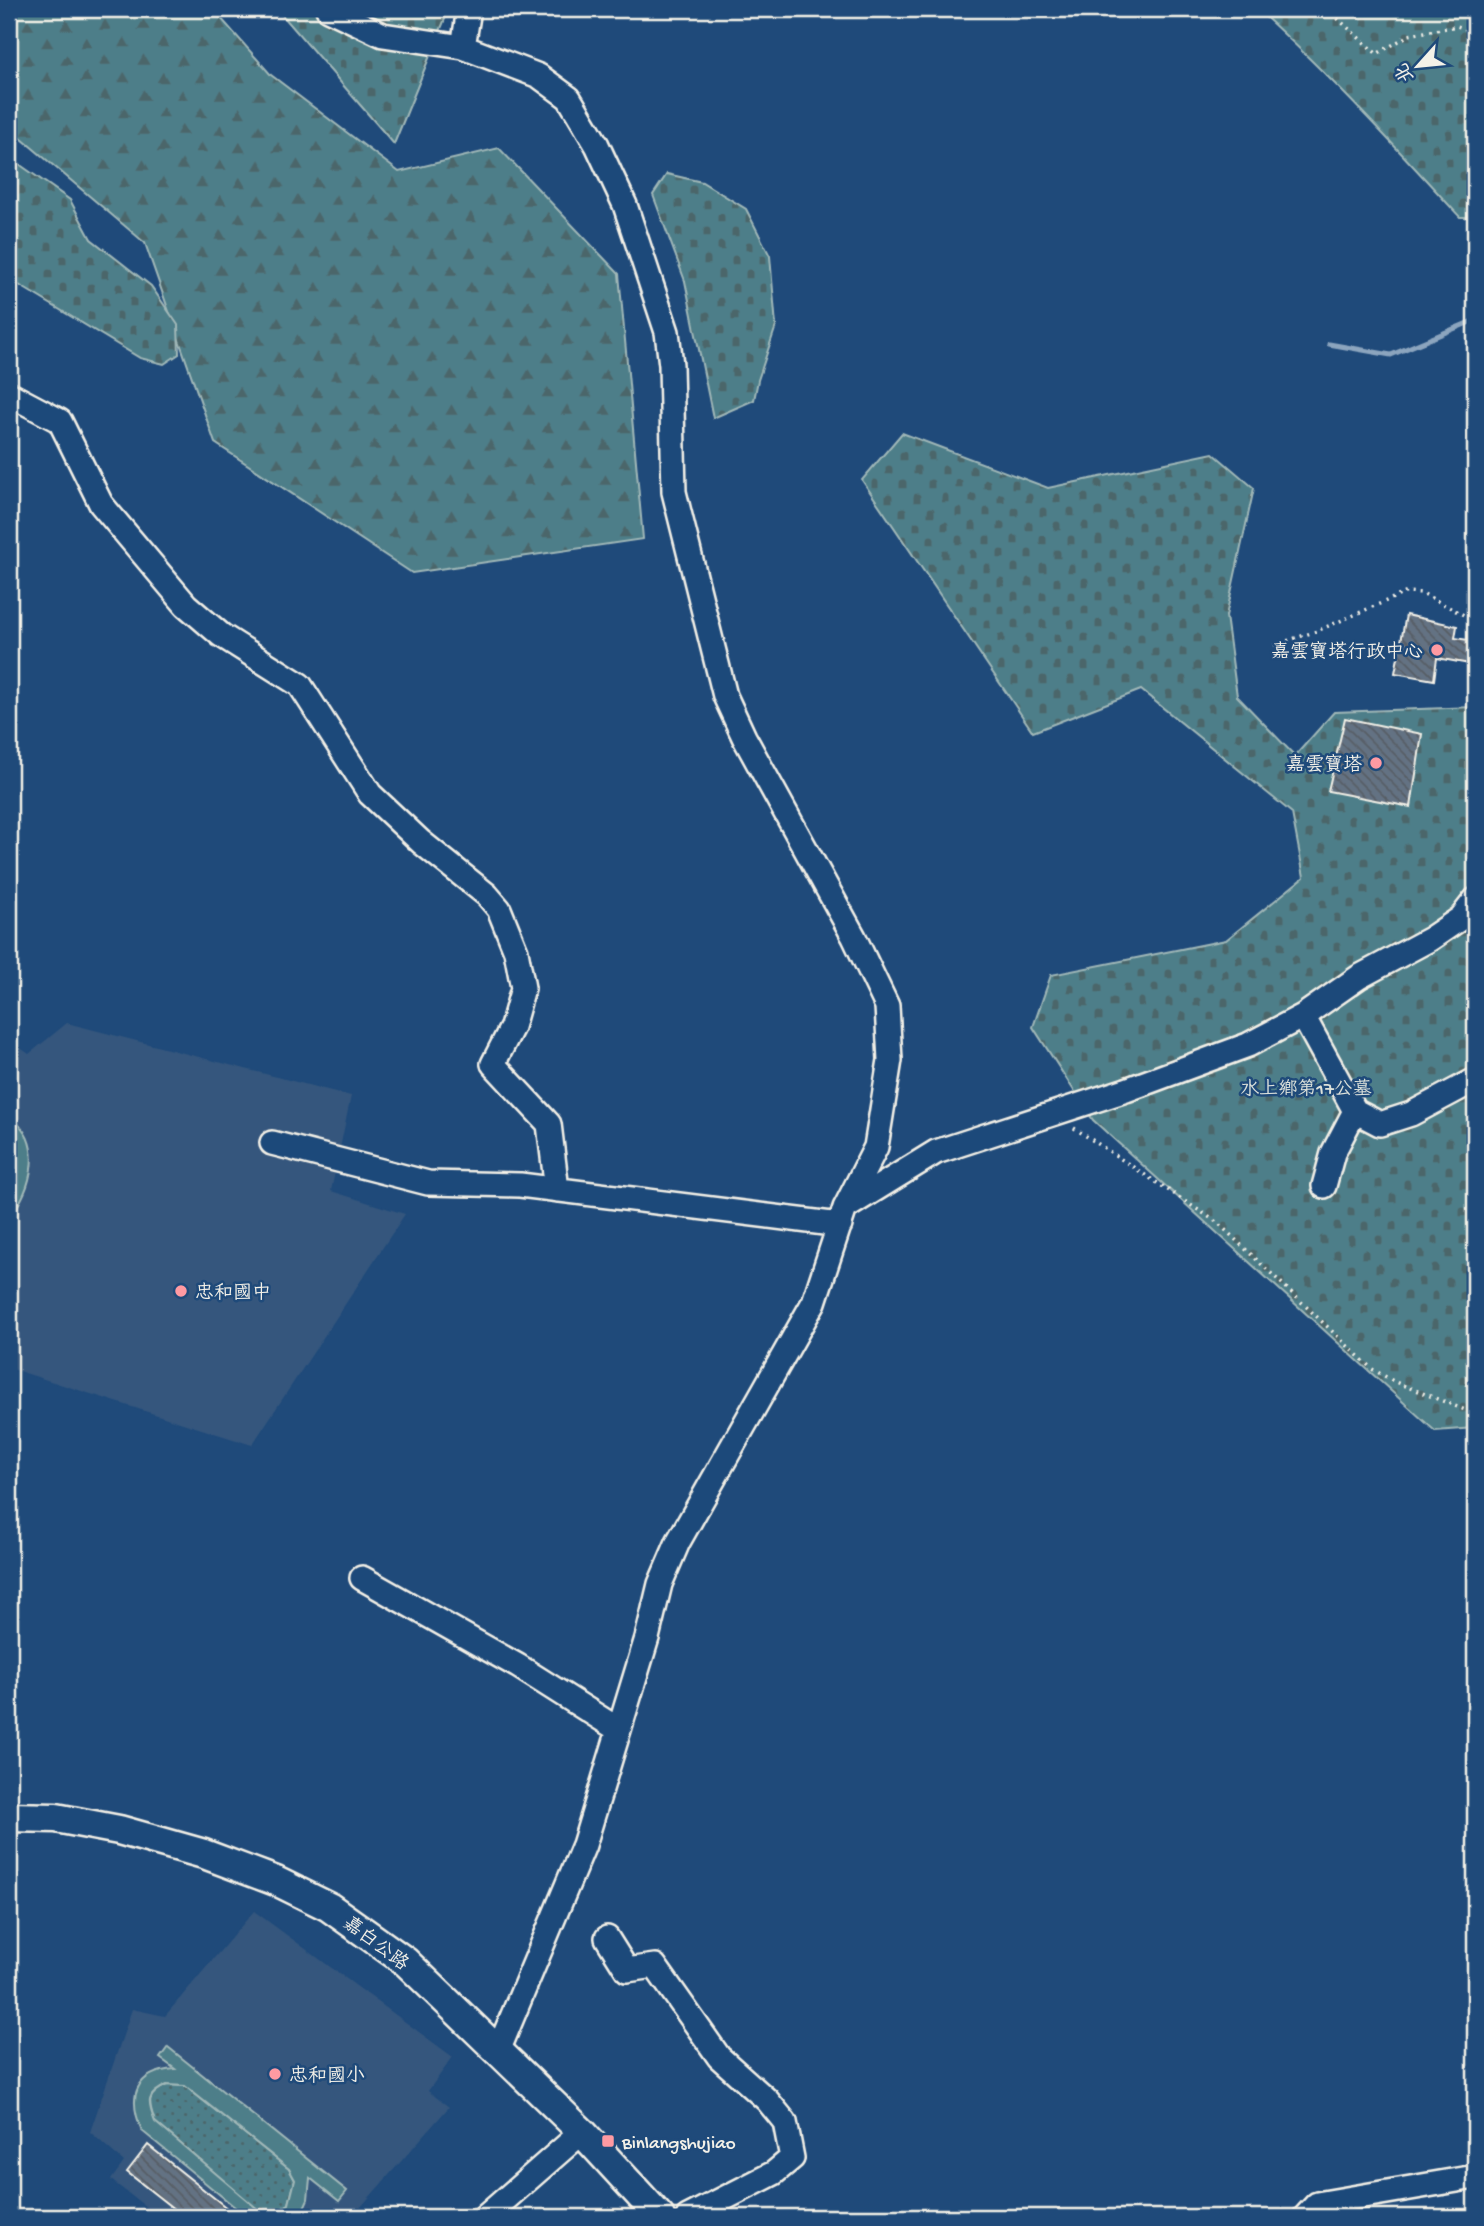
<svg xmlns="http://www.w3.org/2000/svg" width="1484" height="2226" font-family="'Gochi Hand','LXGW WenKai TC',sans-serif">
<defs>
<pattern id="grass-dots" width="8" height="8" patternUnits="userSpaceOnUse" patternTransform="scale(1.75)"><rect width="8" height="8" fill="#4e7e89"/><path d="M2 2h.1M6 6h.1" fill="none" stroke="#4c666b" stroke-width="1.8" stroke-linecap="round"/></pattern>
<pattern id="forest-firs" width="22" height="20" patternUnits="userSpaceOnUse" patternTransform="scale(1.75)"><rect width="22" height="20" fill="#4e7e89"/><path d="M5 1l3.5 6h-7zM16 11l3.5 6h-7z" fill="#4c666b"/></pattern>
<pattern id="cemetery-stones" width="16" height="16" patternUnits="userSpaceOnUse" patternTransform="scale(1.75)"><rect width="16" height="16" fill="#4e7e89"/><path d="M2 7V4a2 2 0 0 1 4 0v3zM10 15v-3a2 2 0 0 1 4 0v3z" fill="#4c666b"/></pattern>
<pattern id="building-back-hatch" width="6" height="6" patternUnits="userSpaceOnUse" patternTransform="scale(1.75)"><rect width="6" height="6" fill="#647283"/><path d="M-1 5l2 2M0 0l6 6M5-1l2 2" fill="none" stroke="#565d64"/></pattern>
</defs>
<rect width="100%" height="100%" fill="#1f4a7a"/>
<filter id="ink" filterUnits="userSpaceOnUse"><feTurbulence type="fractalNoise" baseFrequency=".0143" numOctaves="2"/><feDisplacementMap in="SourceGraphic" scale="14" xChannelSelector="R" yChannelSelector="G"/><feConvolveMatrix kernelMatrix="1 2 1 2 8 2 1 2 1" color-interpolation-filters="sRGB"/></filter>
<g filter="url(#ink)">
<path fill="#34567d" d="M 67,1023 L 351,1096 L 331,1191 L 405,1214 L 252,1445 L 9,1368 L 9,1040 L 29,1054 Z
M 254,1911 L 453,2057 L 428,2091 L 449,2107 L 352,2217 L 159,2217 L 111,2180 L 124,2162 L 90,2132 L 132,2009 L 165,2016 Z"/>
<path fill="url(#grass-dots)" stroke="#a1b8b8" stroke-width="2" d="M 167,2085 L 185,2086 L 289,2169 L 295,2180 L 289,2204 L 276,2212 L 260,2212 L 155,2122 C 148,2102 146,2094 167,2085 Z"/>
<path fill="url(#forest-firs)" stroke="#a1b8b8" stroke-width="2" d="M 9,9 L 213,9 L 271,75 L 399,172 L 499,148 L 619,274 L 643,539 L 412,573 L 215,443 L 145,243 L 9,128 Z"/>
<path fill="url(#cemetery-stones)" stroke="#a1b8b8" stroke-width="2" d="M 277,9 L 449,9 L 394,144 Z
M 1257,9 L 1475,9 L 1475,217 L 1460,217 C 1394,145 1329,74 1257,9 Z
M 9,157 L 70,200 L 91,239 L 151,286 L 178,325 L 179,354 L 164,364 L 140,358 L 9,279 Z
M 667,174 L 702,182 L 746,209 L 770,256 L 776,326 L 758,380 L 754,400 L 713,418 L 685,281 L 653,195 Z
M 902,433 L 1048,488 L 1213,453 L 1254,488 L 1226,616 L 1237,696 L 1295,756 L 1334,712 L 1475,707 L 1475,1428 L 1435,1431 L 1093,1120 L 1033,1027 L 1051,975 L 1226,940 L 1304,877 L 1292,813 L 1141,690 L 1033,732 L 862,480 Z"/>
<path fill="#4e7e89" stroke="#a1b8b8" stroke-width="2" fill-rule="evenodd" d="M 9,1117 C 45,1138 33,1191 9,1217 Z
M 168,2047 L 347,2191 L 339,2201 L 310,2178 L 308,2199 L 303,2210 L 294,2217 L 247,2217 L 142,2131 C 127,2096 135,2072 175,2069 L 160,2058 ZM 167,2085 L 185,2086 L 289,2169 L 295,2180 L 289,2204 L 276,2212 L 260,2211 L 155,2122 C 147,2102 146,2094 167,2085 Z"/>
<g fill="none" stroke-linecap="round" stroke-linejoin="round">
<path stroke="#8ca5be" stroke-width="5" d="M 1329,344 L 1391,355 L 1475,320"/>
</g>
<path fill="url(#building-back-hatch)" stroke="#f4f1e8" stroke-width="2" d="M 1406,615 L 1457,626 L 1455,638 L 1475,641 L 1475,665 L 1437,658 L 1434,680 L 1395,673 Z
M 1345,718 L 1422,734 L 1411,807 L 1328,791 Z
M 148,2145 L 238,2217 L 184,2217 L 127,2172 Z"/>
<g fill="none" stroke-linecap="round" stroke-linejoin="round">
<g stroke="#f4f1e8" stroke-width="28">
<path id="minor" d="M 328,9 L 383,35 L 463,47 L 539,76 L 569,98 L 597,145 L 625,205 L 667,332 L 671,365 L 674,492 L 725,696 L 744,737 L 854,937 L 887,1006 L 890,1060 L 876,1147 L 845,1208 L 814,1302 L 678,1542 L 660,1584 L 647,1638 L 584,1845 L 498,2051
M 463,47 L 469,9
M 9,394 L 60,421 L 101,504 L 186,605 L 221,635 L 300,685 L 370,794 L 421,842 L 487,895 L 499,909 L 516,951 L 523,988 L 512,1027 L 493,1064 L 549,1124 L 557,1190
M 1303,1016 L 1355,1111 L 1380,1124 L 1411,1114 L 1475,1080
M 272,1143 L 428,1183 L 520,1185 L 840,1225
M 1324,1186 L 1333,1153 L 1355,1111
M 845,1208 L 936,1152 L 1126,1090 L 1248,1045 L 1303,1016 L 1359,977 L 1430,939 L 1461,918 L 1475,900
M 362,1578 L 518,1666 L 619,1730
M 607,1938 L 627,1970 L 655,1966 L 719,2057 L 767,2100 L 785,2122 L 792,2158 L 774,2173 L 688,2217
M 485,2217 L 582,2132
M 1305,2217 L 1317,2204 L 1475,2177"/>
</g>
<g stroke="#f4f1e8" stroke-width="33">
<path id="major" d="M 9,1817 L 56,1818 L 119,1830 L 204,1854 L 276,1881 L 329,1907 L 406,1962 L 582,2132 L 660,2217"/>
</g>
<path stroke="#f4f1e8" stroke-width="3.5" stroke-dasharray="2 5" stroke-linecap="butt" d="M 1327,9 L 1377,54 L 1409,35 L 1457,26 L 1475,32
M 1274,645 L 1317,631 L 1407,592 L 1422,593 L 1475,621
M 1074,1128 L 1218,1223 L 1372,1369 L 1395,1382 L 1475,1414"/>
<use href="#minor" stroke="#1f4a7a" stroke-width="23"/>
<use href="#major" stroke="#1f4a7a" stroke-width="28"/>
</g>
</g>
<g fill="#ff9aa2" stroke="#1f4a7a" stroke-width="2.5">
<circle cx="1437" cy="650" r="7"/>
<circle cx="1376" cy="763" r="7"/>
<circle cx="181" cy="1291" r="7"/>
<circle cx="275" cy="2074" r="7"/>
<rect x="601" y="2134" width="14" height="14" rx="3.5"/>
</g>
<g text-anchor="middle" stroke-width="5" stroke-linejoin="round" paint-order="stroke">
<g font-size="19" fill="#f4f1e8" stroke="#1f4a7a" text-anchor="start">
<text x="1423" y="657" text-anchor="end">嘉雲寶塔行政中心</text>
<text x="1362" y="770" text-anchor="end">嘉雲寶塔</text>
<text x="195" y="1298">忠和國中</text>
<text x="289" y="2081">忠和國小</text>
<text x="622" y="2148">Binlangshujiao</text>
</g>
<g font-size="19" fill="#dbe0da" stroke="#1f4a7a">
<text x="1306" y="1094">水上鄉第17公墓</text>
</g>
<g font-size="19" fill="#f4f1e8" stroke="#1f4a7a">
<text transform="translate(377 1942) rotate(37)" y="7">嘉白公路</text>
</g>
</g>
<rect width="1484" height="2226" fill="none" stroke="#1f4a7a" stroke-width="35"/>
<rect x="18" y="18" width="1449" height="2191" fill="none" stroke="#f4f1e8" stroke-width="2.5" filter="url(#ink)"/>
<g transform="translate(1418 66) rotate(243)" stroke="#1f4a7a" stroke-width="5" paint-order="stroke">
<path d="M0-5L12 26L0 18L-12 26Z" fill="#f4f1e8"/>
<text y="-10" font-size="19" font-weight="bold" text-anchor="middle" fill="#f4f1e8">北</text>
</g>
</svg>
